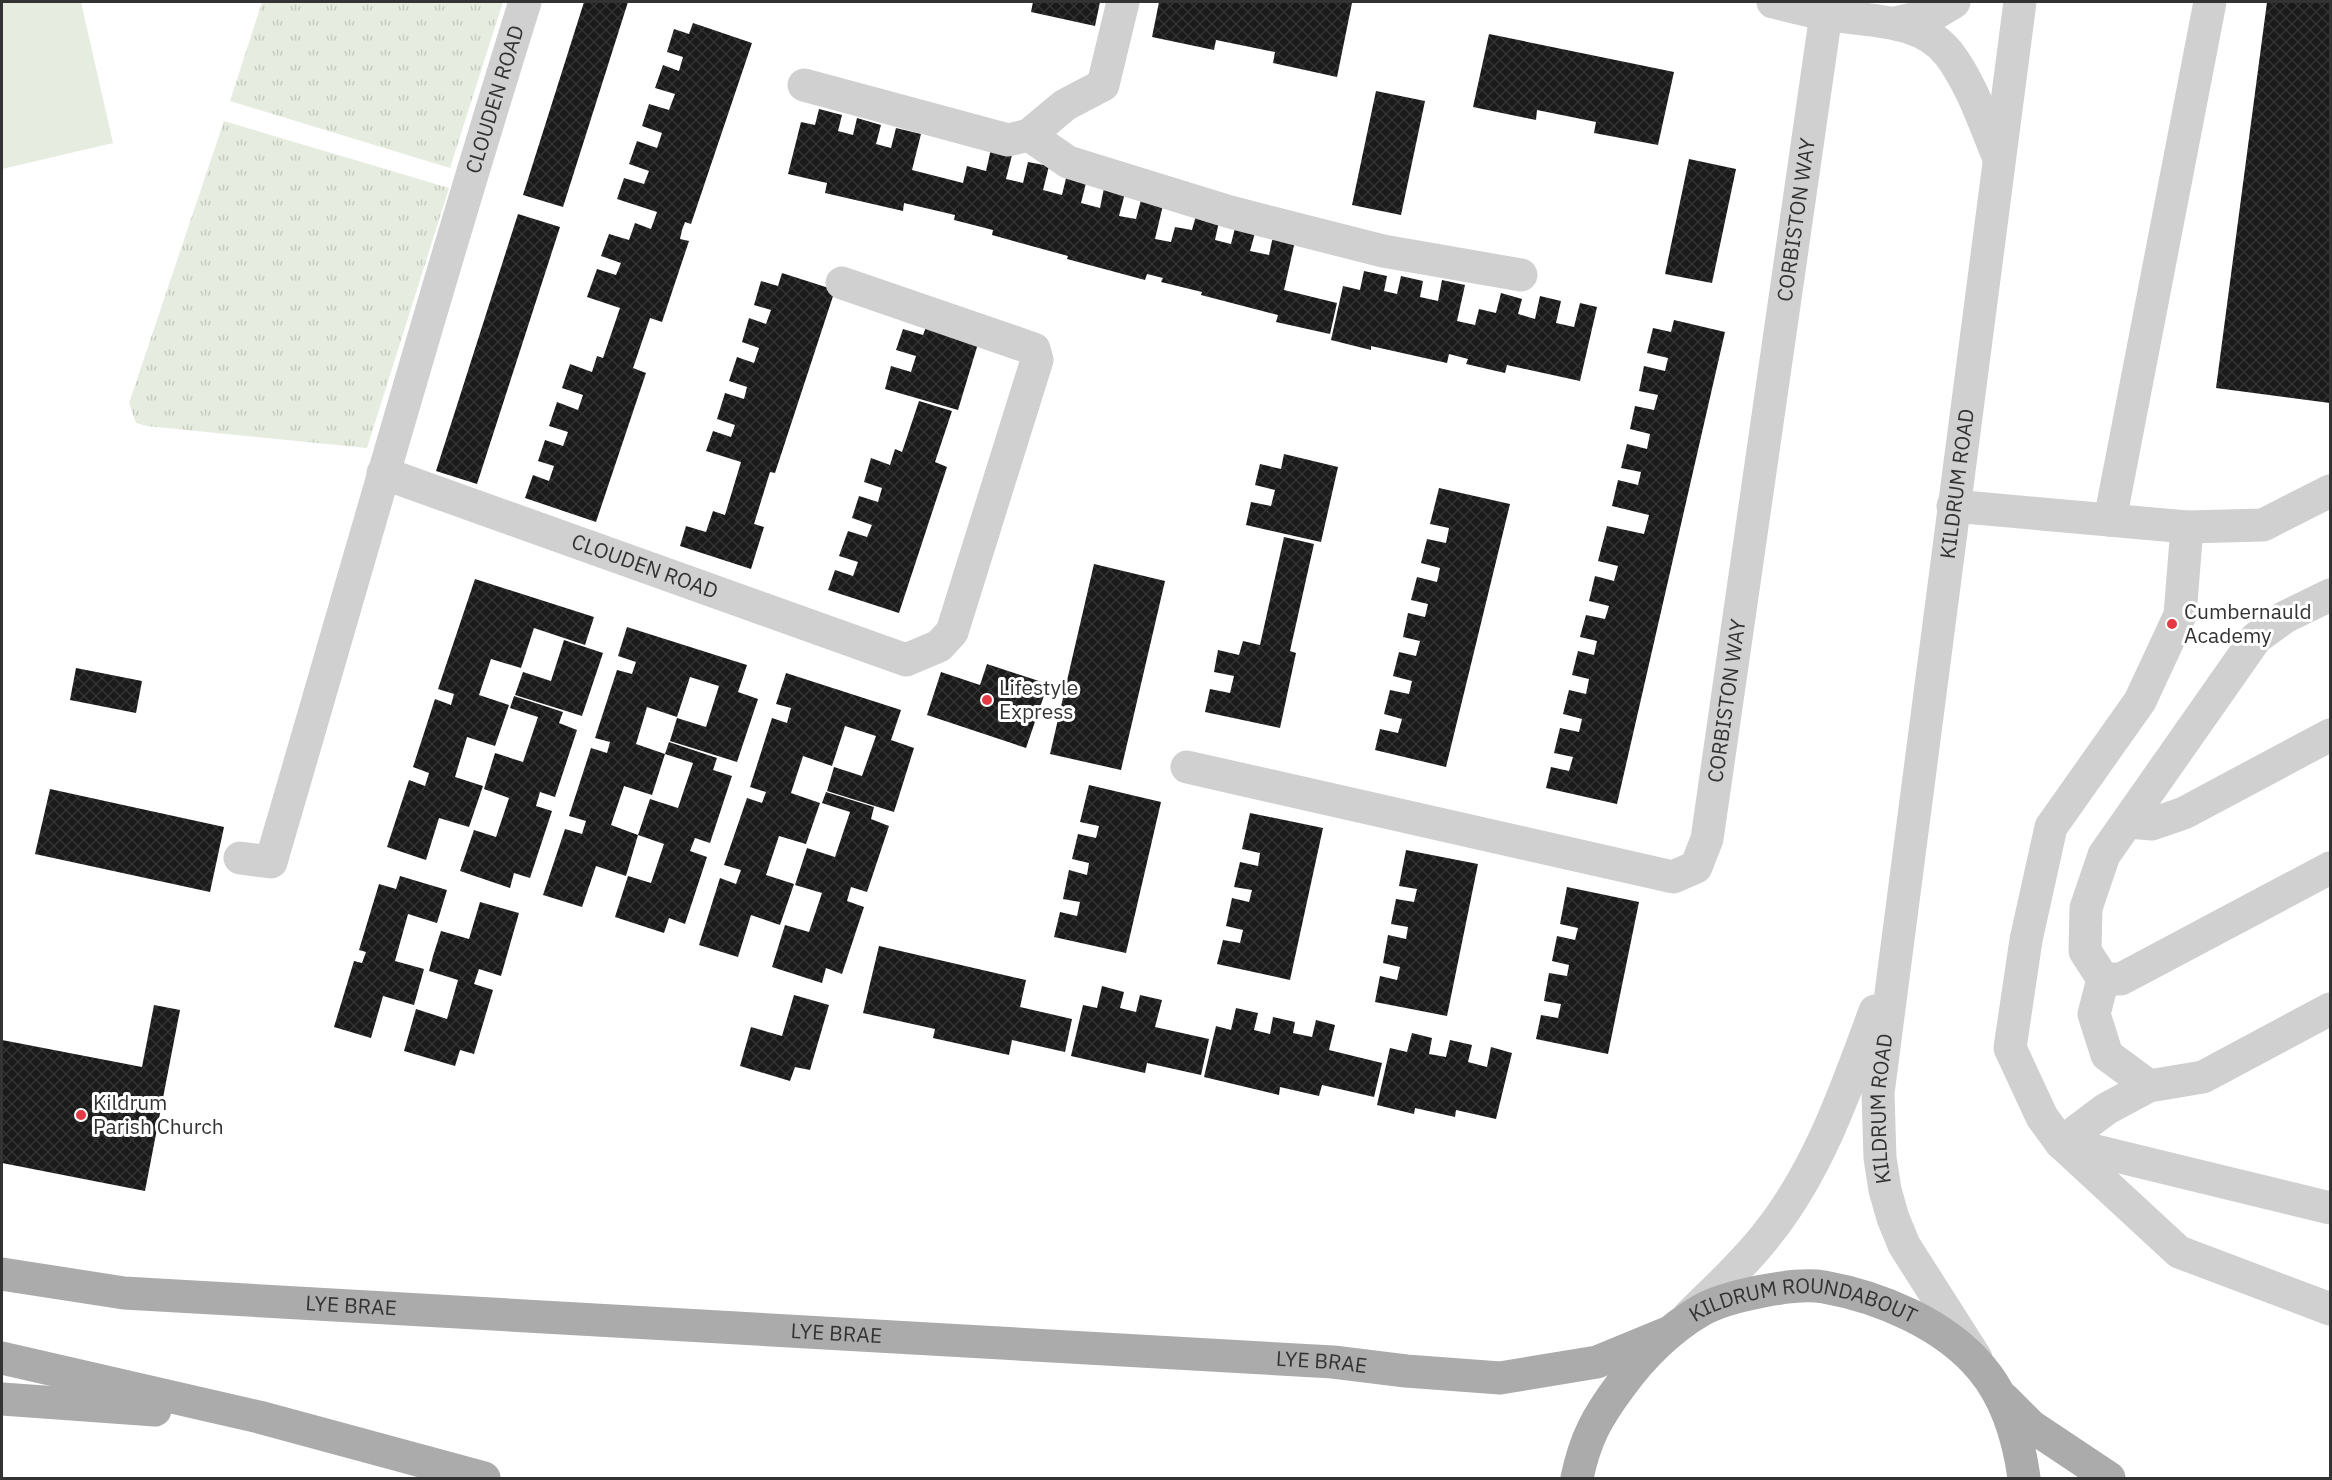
<svg xmlns="http://www.w3.org/2000/svg" width="2332" height="1480" font-family="'IBM Plex Sans',sans-serif">
<defs>
<pattern id="grass-tufts" width="24" height="20" patternUnits="userSpaceOnUse" patternTransform="scale(1.5)"><rect width="24" height="20" fill="#e6ecdf"/><path d="M3 7l-1-3M5 7V3M7 7l1-3M15 17l-1-3M17 17v-4M19 17l1-3" fill="none" stroke="#c6cbc0"/></pattern>
<pattern id="building-cross-hatch" width="8" height="8" patternUnits="userSpaceOnUse" patternTransform="scale(1.5)"><rect width="8" height="8" fill="#1a1a1a"/><path d="M0 0l8 8M0 8l8-8" fill="none" stroke="#333"/></pattern>
</defs>
<rect width="100%" height="100%" fill="#fff"/>
<path fill="url(#grass-tufts)" d="M 262,2 L 503,2 L 450,168 L 230,101 Z
M 224,121 L 449,188 L 367,448 L 147,426 L 136,423 L 129,403 Z"/>
<path fill="#e6ecdf" d="M 2,2 L 81,2 L 113,143 L 2,169 Z"/>
<path fill="url(#building-cross-hatch)" d="M 584,2 L 628,2 L 563,207 L 523,195 Z
M 1033,2 L 1100,2 L 1095,26 L 1031,12 Z
M 1159,2 L 1352,3 L 1337,77 L 1273,63 L 1275,52 L 1216,40 L 1214,50 L 1152,37 Z
M 2267,2 L 2330,2 L 2330,403 L 2216,388 Z
M 693,23 L 752,43 L 691,224 L 685,222 L 682,230 L 680,239 L 689,241 L 662,322 L 650,318 L 633,368 L 646,373 L 596,522 L 525,498 L 533,475 L 549,481 L 554,466 L 538,461 L 545,440 L 563,446 L 568,432 L 549,426 L 557,402 L 578,410 L 583,395 L 562,388 L 570,364 L 592,372 L 597,356 L 603,358 L 620,308 L 587,297 L 597,269 L 616,275 L 621,263 L 601,256 L 609,234 L 629,240 L 635,223 L 651,229 L 657,212 L 617,199 L 624,178 L 644,184 L 649,171 L 629,164 L 637,141 L 657,148 L 662,133 L 642,126 L 649,104 L 669,110 L 675,94 L 655,88 L 663,65 L 679,71 L 683,57 L 667,52 L 674,29 L 689,34 Z
M 1489,34 L 1674,72 L 1658,145 L 1594,133 L 1596,122 L 1537,110 L 1536,120 L 1473,107 Z
M 1376,91 L 1425,101 L 1401,215 L 1352,205 Z
M 819,109 L 842,115 L 838,131 L 853,135 L 857,118 L 881,125 L 876,144 L 891,148 L 896,128 L 921,134 L 912,170 L 963,183 L 967,166 L 986,171 L 991,149 L 1012,155 L 1006,179 L 1023,183 L 1028,162 L 1049,166 L 1043,190 L 1062,195 L 1067,174 L 1087,179 L 1081,203 L 1100,208 L 1104,188 L 1125,193 L 1119,216 L 1136,219 L 1141,200 L 1163,205 L 1155,239 L 1171,242 L 1175,227 L 1192,230 L 1197,212 L 1220,217 L 1215,240 L 1231,244 L 1236,224 L 1256,229 L 1250,251 L 1269,255 L 1273,236 L 1295,241 L 1284,290 L 1337,303 L 1330,334 L 1276,322 L 1278,315 L 1201,295 L 1202,292 L 1161,282 L 1163,278 L 1147,274 L 1145,280 L 1067,259 L 1068,256 L 992,235 L 993,230 L 954,220 L 955,215 L 904,203 L 903,211 L 825,193 L 827,183 L 788,174 L 801,122 L 815,125 Z
M 1689,159 L 1736,169 L 1712,283 L 1665,274 Z
M 518,214 L 560,227 L 477,484 L 436,471 Z
M 1364,271 L 1387,276 L 1384,291 L 1397,294 L 1401,276 L 1423,281 L 1420,297 L 1438,301 L 1442,280 L 1465,285 L 1457,321 L 1475,325 L 1479,309 L 1496,313 L 1501,293 L 1522,299 L 1518,314 L 1535,319 L 1540,296 L 1561,301 L 1556,323 L 1574,327 L 1580,303 L 1597,307 L 1580,381 L 1507,365 L 1505,373 L 1466,364 L 1468,359 L 1449,354 L 1447,363 L 1371,346 L 1371,350 L 1331,340 L 1343,286 L 1360,290 Z
M 782,273 L 835,290 L 775,473 L 770,472 L 754,524 L 764,527 L 751,569 L 680,546 L 686,526 L 706,532 L 713,511 L 725,515 L 741,462 L 706,451 L 713,431 L 731,437 L 735,425 L 717,419 L 725,393 L 744,399 L 747,387 L 729,381 L 737,357 L 754,363 L 759,348 L 742,342 L 749,318 L 766,324 L 771,310 L 754,305 L 761,281 L 778,286 Z
M 1674,320 L 1725,332 L 1617,804 L 1546,788 L 1551,767 L 1569,771 L 1573,757 L 1554,753 L 1560,728 L 1579,732 L 1582,719 L 1563,714 L 1569,690 L 1586,694 L 1589,679 L 1572,675 L 1578,651 L 1594,655 L 1597,641 L 1580,637 L 1586,615 L 1605,619 L 1609,606 L 1589,601 L 1595,576 L 1614,581 L 1618,566 L 1598,561 L 1607,526 L 1644,534 L 1649,515 L 1612,506 L 1618,480 L 1638,485 L 1641,472 L 1621,468 L 1627,444 L 1647,449 L 1650,434 L 1630,429 L 1635,406 L 1654,410 L 1658,395 L 1639,391 L 1644,366 L 1665,371 L 1668,358 L 1647,353 L 1653,328 L 1671,332 Z
M 928,322 L 980,337 L 958,410 L 885,389 L 891,366 L 911,372 L 916,356 L 896,350 L 903,329 L 923,335 Z
M 919,401 L 952,411 L 935,462 L 947,467 L 899,613 L 828,590 L 835,570 L 853,576 L 858,562 L 839,556 L 848,531 L 867,537 L 872,525 L 852,518 L 859,496 L 878,502 L 882,488 L 864,482 L 871,458 L 890,465 L 895,449 L 902,452 Z
M 1284,454 L 1338,467 L 1321,542 L 1246,525 L 1251,502 L 1271,506 L 1275,490 L 1255,485 L 1260,464 L 1281,469 Z
M 1439,488 L 1510,504 L 1446,767 L 1375,750 L 1380,729 L 1398,733 L 1402,719 L 1384,714 L 1390,690 L 1409,694 L 1412,681 L 1393,676 L 1399,652 L 1416,656 L 1420,641 L 1403,637 L 1408,613 L 1425,617 L 1428,604 L 1411,600 L 1417,577 L 1437,582 L 1440,568 L 1421,563 L 1427,539 L 1446,543 L 1449,528 L 1430,524 Z
M 1284,537 L 1314,544 L 1290,651 L 1296,653 L 1280,728 L 1205,712 L 1210,689 L 1230,693 L 1234,676 L 1214,672 L 1218,650 L 1239,655 L 1243,641 L 1260,645 Z
M 1094,564 L 1165,581 L 1121,770 L 1050,754 Z
M 475,579 L 594,617 L 585,645 L 534,628 L 521,668 L 491,659 L 479,695 L 509,705 L 495,746 L 467,737 L 455,777 L 483,786 L 469,827 L 439,818 L 426,860 L 387,847 L 409,780 L 425,786 L 429,773 L 413,767 L 435,699 L 451,705 L 454,694 L 438,689 Z
M 627,627 L 747,665 L 738,692 L 758,699 L 737,762 L 670,741 L 677,718 L 706,727 L 719,686 L 690,677 L 677,717 L 647,707 L 636,744 L 665,754 L 652,795 L 624,786 L 611,825 L 638,835 L 650,799 L 678,808 L 693,763 L 665,754 L 669,742 L 717,758 L 713,770 L 732,776 L 710,843 L 695,838 L 690,851 L 707,857 L 685,924 L 669,918 L 664,933 L 615,917 L 628,876 L 651,883 L 664,844 L 638,835 L 626,876 L 596,866 L 582,907 L 543,895 L 565,829 L 582,834 L 586,821 L 569,816 L 591,748 L 607,753 L 610,742 L 595,738 L 617,670 L 632,674 L 636,662 L 618,656 Z
M 564,640 L 603,653 L 582,716 L 515,695 L 523,672 L 551,681 Z
M 987,664 L 1048,684 L 1026,748 L 927,715 L 941,672 L 980,685 Z
M 76,668 L 142,681 L 136,713 L 70,700 Z
M 786,673 L 901,710 L 891,740 L 914,748 L 894,812 L 827,791 L 834,767 L 862,776 L 876,736 L 845,726 L 832,766 L 803,756 L 791,793 L 820,803 L 806,844 L 779,836 L 766,875 L 794,884 L 780,925 L 751,915 L 738,957 L 699,945 L 720,878 L 736,884 L 741,870 L 724,865 L 747,798 L 762,803 L 766,792 L 750,787 L 772,718 L 787,723 L 791,708 L 776,704 Z
M 514,696 L 563,712 L 559,723 L 577,730 L 555,797 L 540,792 L 536,806 L 552,811 L 530,878 L 514,873 L 510,888 L 460,871 L 474,830 L 496,837 L 509,798 L 484,789 L 495,753 L 523,762 L 538,717 L 510,708 Z
M 1089,785 L 1161,802 L 1126,953 L 1054,937 L 1060,912 L 1077,916 L 1080,902 L 1063,899 L 1069,870 L 1087,875 L 1089,863 L 1072,859 L 1078,834 L 1096,838 L 1099,826 L 1080,822 Z
M 50,789 L 224,827 L 210,892 L 35,854 Z
M 826,792 L 874,807 L 871,819 L 889,826 L 867,892 L 851,887 L 847,901 L 864,907 L 842,974 L 826,968 L 822,983 L 772,967 L 785,925 L 809,932 L 822,893 L 795,885 L 807,848 L 835,857 L 850,812 L 822,803 Z
M 1250,813 L 1323,828 L 1290,980 L 1217,964 L 1223,940 L 1240,943 L 1243,930 L 1226,926 L 1232,898 L 1249,902 L 1252,890 L 1234,887 L 1240,862 L 1258,866 L 1260,853 L 1242,849 Z
M 1406,850 L 1478,864 L 1447,1016 L 1375,1002 L 1380,976 L 1397,980 L 1400,967 L 1383,963 L 1388,935 L 1406,939 L 1408,927 L 1391,924 L 1396,899 L 1414,902 L 1417,889 L 1399,886 Z
M 400,876 L 447,890 L 437,923 L 408,914 L 395,961 L 424,969 L 414,1005 L 383,996 L 371,1038 L 334,1027 L 354,961 L 362,963 L 366,952 L 359,950 L 379,884 L 396,889 Z
M 1567,887 L 1639,902 L 1608,1054 L 1536,1039 L 1541,1015 L 1558,1018 L 1561,1004 L 1544,1001 L 1549,973 L 1567,976 L 1569,965 L 1552,961 L 1557,936 L 1575,940 L 1578,928 L 1560,924 Z
M 480,902 L 519,913 L 501,976 L 479,969 L 474,984 L 493,990 L 474,1054 L 460,1050 L 455,1066 L 404,1051 L 416,1009 L 447,1019 L 458,980 L 429,971 L 433,956 L 441,931 L 469,939 Z
M 879,946 L 1026,980 L 1020,1007 L 1072,1019 L 1065,1052 L 1012,1040 L 1009,1055 L 933,1038 L 935,1029 L 863,1013 Z
M 1102,986 L 1124,992 L 1120,1008 L 1136,1012 L 1140,995 L 1162,1000 L 1155,1027 L 1209,1039 L 1201,1075 L 1147,1063 L 1145,1073 L 1071,1056 L 1083,1005 L 1097,1008 Z
M 794,995 L 829,1005 L 810,1070 L 795,1067 L 790,1081 L 740,1066 L 751,1027 L 782,1036 Z
M 154,1005 L 180,1010 L 145,1191 L 2,1163 L 2,1040 L 142,1067 Z
M 1236,1008 L 1258,1013 L 1254,1030 L 1270,1034 L 1273,1017 L 1295,1022 L 1293,1033 L 1312,1037 L 1316,1020 L 1335,1025 L 1329,1050 L 1382,1063 L 1374,1097 L 1322,1085 L 1319,1096 L 1280,1087 L 1279,1095 L 1204,1077 L 1216,1026 L 1231,1030 Z
M 1412,1033 L 1432,1038 L 1429,1054 L 1446,1057 L 1450,1040 L 1472,1045 L 1468,1062 L 1487,1067 L 1491,1047 L 1512,1053 L 1496,1119 L 1456,1110 L 1455,1117 L 1415,1108 L 1414,1114 L 1377,1105 L 1390,1048 L 1407,1052 Z"/>
<g fill="none" stroke-linecap="round" stroke-linejoin="round">
<g stroke="#d0d0d0" stroke-width="33">
<path d="M 1773,2 C 1790,6 1808,11 1826,14 C 1866,22 1920,17 1949,54 C 1971,83 1984,122 1998,156"/>
<path d="M 1895,23 L 1934,14 L 1954,2"/>
<path d="M 804,85 L 1008,140 L 1029,135 L 1065,105 L 1103,85 L 1123,2"/>
<path d="M 1029,135 L 1068,162 L 1230,212 L 1383,251 L 1521,275"/>
<path id="s1" d="M 383,473 L 906,660 L 939,646 L 952,632 L 1037,360 L 1034,349 L 842,283"/>
<path d="M 1953,506 L 2187,527 L 2263,525 L 2330,491"/>
<path d="M 2110,520 L 2210,2"/>
<path d="M 2187,527 L 2180,615 L 2140,701 L 2051,827 L 2026,940 L 2010,1048 L 2042,1117 L 2061,1143 L 2179,1252 L 2330,1309"/>
<path d="M 2330,595 L 2285,617 L 2256,638 L 2104,855 L 2086,908 L 2085,951 L 2103,979 L 2121,979 L 2330,868"/>
<path id="s2" d="M 1187,767 L 1673,877 L 1696,867 L 1707,839 L 1826,14"/>
<path d="M 2129,822 L 2152,824 L 2184,813 L 2330,735"/>
<path id="s3" d="M 240,858 L 271,862 C 355,575 436,287 525,2"/>
<path d="M 2103,979 L 2094,1014 L 2107,1055 L 2149,1086"/>
<path d="M 2061,1143 L 2106,1109 L 2149,1086 L 2203,1077 L 2330,1009"/>
<path d="M 2063,1143 L 2330,1208"/>
<path d="M 1689,1316 C 1716,1289 1745,1263 1768,1233 C 1819,1169 1847,1087 1875,1011"/>
<path id="s4" d="M 1976,1358 L 1904,1245 L 1893,1218 L 1885,1190 L 1880,1158 L 1878,1093 L 2020,2"/>
</g>
<g stroke="#ababab" stroke-width="33">
<path id="s5" d="M 2,1274 L 124,1293 L 1333,1362 L 1406,1371 L 1500,1378 L 1597,1362 L 1665,1334"/>
<path d="M 2,1358 L 259,1417 L 484,1478"/>
<path d="M 2,1399 L 155,1410"/>
<path d="M 2004,1399 L 2031,1426 L 2109,1478"/>
<path id="s6" d="M 1577,1478 C 1585,1439 1597,1417 1621,1385 C 1643,1355 1668,1330 1700,1311 C 1725,1296 1795,1282 1824,1287 C 1880,1297 1945,1324 1982,1369 C 2007,1399 2019,1441 2024,1478"/>
</g>
</g>
<g fill="#e63946" stroke="#fff" stroke-width="2">
<circle cx="2172" cy="624" r="6"/>
<circle cx="987" cy="700" r="6"/>
<circle cx="81" cy="1115" r="6"/>
</g>
<g text-anchor="middle" stroke-width="6" stroke-linejoin="round" paint-order="stroke">
<g font-size="21" fill="#333" stroke="#fff">
<text dy="7" stroke="none"><textPath href="#s3" startOffset="826">CLOUDEN ROAD</textPath></text>
<text dy="7" stroke="none"><textPath href="#s2" startOffset="1179">CORBISTON WAY</textPath></text>
<text dy="7" stroke="none"><textPath href="#s4" startOffset="904">KILDRUM ROAD</textPath></text>
<text dy="7" stroke="none"><textPath href="#s1" startOffset="278">CLOUDEN ROAD</textPath></text>
<text dy="7" stroke="none"><textPath href="#s2" startOffset="693">CORBISTON WAY</textPath></text>
<text dy="7" stroke="none"><textPath href="#s4" startOffset="274">KILDRUM ROAD</textPath></text>
<text dy="7" stroke="none"><textPath href="#s5" startOffset="351">LYE BRAE</textPath></text>
<text dy="7" stroke="none"><textPath href="#s6" startOffset="320">KILDRUM ROUNDABOUT</textPath></text>
<text dy="7" stroke="none"><textPath href="#s5" startOffset="837">LYE BRAE</textPath></text>
<text dy="7" stroke="none"><textPath href="#s5" startOffset="1323">LYE BRAE</textPath></text>
</g>
<g font-size="21" fill="#333" stroke="#fff" text-anchor="start">
<text x="2184" y="619">Cumbernauld<tspan x="2184" dy="24">Academy</tspan></text>
<text x="999" y="695">Lifestyle<tspan x="999" dy="24">Express</tspan></text>
<text x="93" y="1110">Kildrum<tspan x="93" dy="24">Parish Church</tspan></text>
</g>
</g>
<rect width="2332" height="1480" fill="none" stroke="#333333" stroke-width="6"/>
</svg>
